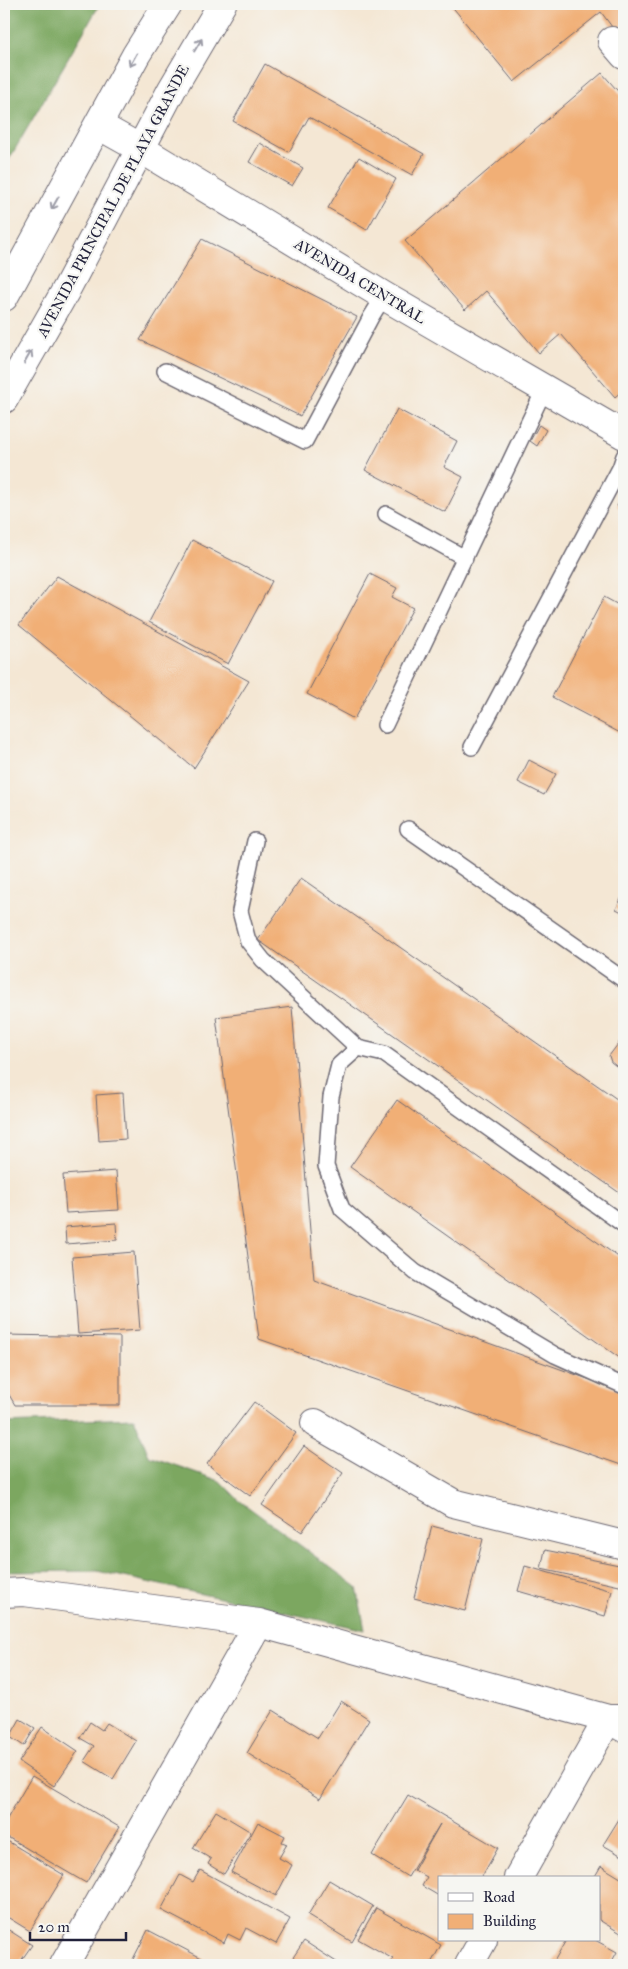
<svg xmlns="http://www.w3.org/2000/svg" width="628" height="1969" font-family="'IM FELL Great Primer',serif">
<rect width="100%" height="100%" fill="#f6f6f2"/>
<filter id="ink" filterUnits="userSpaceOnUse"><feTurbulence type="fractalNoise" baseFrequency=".02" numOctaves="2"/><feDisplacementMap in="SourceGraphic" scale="10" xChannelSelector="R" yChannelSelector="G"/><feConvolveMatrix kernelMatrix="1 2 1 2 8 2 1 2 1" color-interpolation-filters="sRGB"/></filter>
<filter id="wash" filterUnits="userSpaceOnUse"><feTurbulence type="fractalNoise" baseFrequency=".0096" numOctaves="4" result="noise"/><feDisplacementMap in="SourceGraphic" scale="20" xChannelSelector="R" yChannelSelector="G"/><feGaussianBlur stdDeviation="1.12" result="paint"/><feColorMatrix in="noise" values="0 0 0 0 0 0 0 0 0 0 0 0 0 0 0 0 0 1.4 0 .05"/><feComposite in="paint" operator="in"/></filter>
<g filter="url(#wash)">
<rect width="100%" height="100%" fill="#f4e7d4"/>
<path fill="#7ca760" stroke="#4f644e" d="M 4,4 L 100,4 L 4,168 Z
M 134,1418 L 149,1456 L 220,1481 L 240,1501 L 357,1587 L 365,1630 L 97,1571 L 4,1572 L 4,1423 Z"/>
<g id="blocks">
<path fill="#f1af76" d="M 450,4 L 624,4 L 624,23 L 615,31 L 601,12 L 514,82 Z
M 265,64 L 424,154 L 412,175 L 309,117 L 289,152 L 233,121 Z
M 602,73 L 624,98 L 624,389 L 615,397 L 561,334 L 539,353 L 486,291 L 465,310 L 405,241 Z
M 260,143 L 303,168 L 292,186 L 249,162 Z
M 359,157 L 396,179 L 367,230 L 328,208 Z
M 202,239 L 357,317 L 300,416 L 140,340 Z
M 397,409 L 457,441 L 444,467 L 463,477 L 445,512 L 365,470 Z
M 539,425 L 546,430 L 537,446 L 530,441 Z
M 624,495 L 624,511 L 617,506 Z
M 192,540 L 272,581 L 228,664 L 149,622 Z
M 370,574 L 397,588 L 392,597 L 413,608 L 354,719 L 307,694 Z
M 57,576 L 249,681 L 194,768 L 19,625 Z
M 604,597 L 624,608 L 624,735 L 552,697 Z
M 529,760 L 556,774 L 544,795 L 518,782 Z
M 301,878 L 624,1104 L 624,1196 L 258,940 Z
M 624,893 L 624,913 L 616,909 Z
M 292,1007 L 314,1280 L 624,1392 L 624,1466 L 259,1339 L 216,1017 Z
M 624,1036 L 624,1072 L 611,1062 L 609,1056 Z
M 123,1093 L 126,1139 L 99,1141 L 96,1095 Z
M 397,1100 L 624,1261 L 624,1361 L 350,1167 Z
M 116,1171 L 119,1210 L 66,1213 L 63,1175 Z
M 116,1223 L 117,1240 L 66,1244 L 65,1227 Z
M 134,1252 L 140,1330 L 78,1334 L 72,1257 Z
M 4,1335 L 120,1337 L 120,1405 L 15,1405 L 4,1386 Z
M 254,1402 L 296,1433 L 250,1496 L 207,1464 Z
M 304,1446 L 343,1473 L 302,1532 L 262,1505 Z
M 432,1526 L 483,1539 L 465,1611 L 414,1598 Z
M 545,1550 L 624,1566 L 624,1587 L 541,1569 Z
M 525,1566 L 612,1591 L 605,1616 L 518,1591 Z
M 341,1701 L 369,1719 L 320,1799 L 247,1753 L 273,1710 L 318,1738 Z
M 20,1719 L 35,1728 L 24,1746 L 10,1737 Z
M 90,1722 L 102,1730 L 107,1723 L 136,1741 L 113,1779 L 84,1761 L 94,1746 L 80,1738 Z
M 42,1727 L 78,1751 L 54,1786 L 19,1762 Z
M 32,1776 L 119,1827 L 86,1883 L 4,1835 L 4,1824 Z
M 408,1795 L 498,1848 L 481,1878 L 439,1878 L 439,1896 L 422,1886 L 427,1877 L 414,1870 L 440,1824 L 408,1877 L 372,1855 Z
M 216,1811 L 251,1832 L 224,1874 L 208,1864 L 211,1859 L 193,1848 Z
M 624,1811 L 624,1857 L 603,1845 Z
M 258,1822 L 285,1836 L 282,1842 L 287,1844 L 279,1858 L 292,1865 L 276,1896 L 231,1872 Z
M 4,1839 L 64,1875 L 30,1931 L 4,1915 Z
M 601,1866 L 624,1880 L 624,1935 L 599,1920 L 599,1878 L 594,1878 Z
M 200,1870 L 290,1919 L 276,1944 L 246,1928 L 240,1940 L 228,1934 L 224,1943 L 161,1910 L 180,1875 L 193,1882 Z
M 329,1880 L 373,1906 L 352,1942 L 308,1915 Z
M 376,1908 L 441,1945 L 430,1965 L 389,1965 L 393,1959 L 358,1939 Z
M 4,1927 L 32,1945 L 18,1965 L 4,1965 Z
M 148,1930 L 215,1965 L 130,1965 Z
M 566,1940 L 595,1940 L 617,1952 L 610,1965 L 552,1965 Z
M 304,1941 L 341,1965 L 288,1965 Z"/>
</g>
</g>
<g filter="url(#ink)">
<use href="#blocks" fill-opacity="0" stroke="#6c6771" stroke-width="1"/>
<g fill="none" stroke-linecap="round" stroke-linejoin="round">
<g stroke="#6c6771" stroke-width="18">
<path id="service" d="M 165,371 L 305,441 L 371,317 L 384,296
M 386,514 L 465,558
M 385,725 L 545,388
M 472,747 L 620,468 L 624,456
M 408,829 L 624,980
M 255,841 L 240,911 L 248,941 L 263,960 L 358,1048
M 624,1225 L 384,1054 L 358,1048 L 339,1065 L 331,1097 L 326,1166 L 342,1209 L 415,1272 L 555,1355 L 624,1386"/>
</g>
<g stroke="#6c6771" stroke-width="30">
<path id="minor" d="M 612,41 L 624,55
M 98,125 L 141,149 L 384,296 L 624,435
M 4,297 L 136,55 L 168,4
M 4,399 L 66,290 L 172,89 L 222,4
M 315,1423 L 453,1503 L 624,1545
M 4,1593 L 24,1592 L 259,1623 L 608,1719 L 624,1728
M 518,1878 L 608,1719 L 624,1719
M 64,1965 L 259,1623
M 469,1965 L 483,1940"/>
</g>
<use href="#service" stroke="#fff" stroke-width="15"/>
<use href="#minor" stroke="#fff" stroke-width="28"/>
</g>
<defs><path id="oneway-shaft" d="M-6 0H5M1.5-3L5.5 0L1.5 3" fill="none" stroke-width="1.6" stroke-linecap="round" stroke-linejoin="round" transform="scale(1.25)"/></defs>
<g stroke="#9c9ca7">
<use href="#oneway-shaft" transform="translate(198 45) rotate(-59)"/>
<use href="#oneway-shaft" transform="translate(133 60) rotate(119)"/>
<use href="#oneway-shaft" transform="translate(55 203) rotate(119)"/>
<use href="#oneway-shaft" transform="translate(28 357) rotate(-60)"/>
</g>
</g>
<g text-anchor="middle" stroke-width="4.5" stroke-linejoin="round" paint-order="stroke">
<g font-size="15" fill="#22223b" stroke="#f6f6f2">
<text transform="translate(113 201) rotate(-62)" y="5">AVENIDA PRINCIPAL DE PLAYA GRANDE</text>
<text transform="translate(360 281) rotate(31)" y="5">AVENIDA CENTRAL</text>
</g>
</g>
<rect width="628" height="1969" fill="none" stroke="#f6f6f2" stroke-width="20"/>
<rect x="438" y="1876" width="162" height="65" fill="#f6f6f2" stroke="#a1a1a9"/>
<rect x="448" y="1893" width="25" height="8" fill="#ffffff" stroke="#a1a1a9"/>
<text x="483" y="1902" font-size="15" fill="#22223b">Road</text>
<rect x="448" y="1914" width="25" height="15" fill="#f1af76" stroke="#a1a1a9"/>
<text x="483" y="1926" font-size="15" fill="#22223b">Building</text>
<path d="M30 1932v8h96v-8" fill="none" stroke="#22223b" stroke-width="2.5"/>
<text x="38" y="1932" font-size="15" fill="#22223b" stroke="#f6f6f2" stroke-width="4" paint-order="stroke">20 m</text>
</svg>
